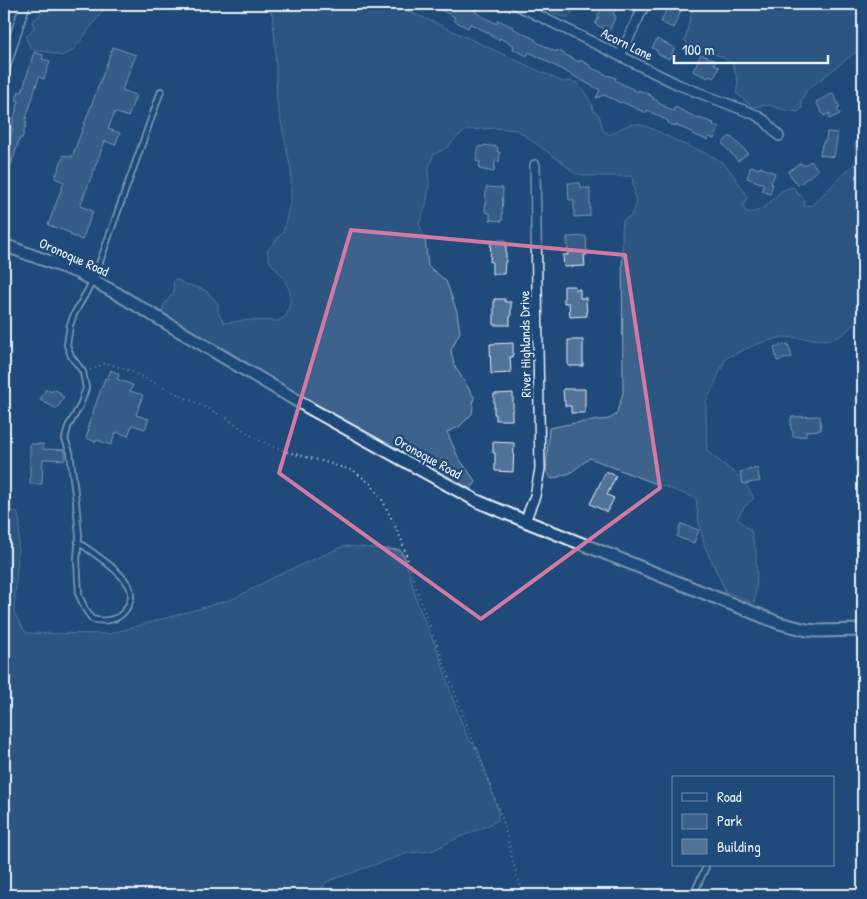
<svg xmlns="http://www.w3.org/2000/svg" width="867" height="899" font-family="'Patrick Hand',sans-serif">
<rect width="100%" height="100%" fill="#1f4a7a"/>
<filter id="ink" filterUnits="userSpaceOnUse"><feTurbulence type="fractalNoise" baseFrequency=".02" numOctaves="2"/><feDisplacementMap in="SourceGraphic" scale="10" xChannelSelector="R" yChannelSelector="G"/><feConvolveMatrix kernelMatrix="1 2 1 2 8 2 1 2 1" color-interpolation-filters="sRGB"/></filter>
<g filter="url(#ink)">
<path fill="#3c628c" stroke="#92aac2" d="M 45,4 L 108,4 L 79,43 L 72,51 L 61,56 C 57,55 52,53 48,52 C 34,50 31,53 26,37 L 34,28 L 32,21 L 40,15 L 46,8 Z
M 262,4 L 390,4 L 427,19 L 563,82 L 571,81 L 577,83 L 582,88 L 592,104 L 593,110 L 599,115 L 603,130 L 610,135 C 617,131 626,124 635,124 C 644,123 665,135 674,140 C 691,148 708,152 723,163 C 731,170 743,188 747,198 L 743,206 L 745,211 L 750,213 C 754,212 758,211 762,209 C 775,200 776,190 793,187 L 798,194 L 802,196 L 804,200 L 804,206 L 812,205 L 857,161 L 855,145 L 863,126 L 863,248 L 860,269 L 857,312 L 855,322 L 848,330 L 838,337 L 828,340 L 783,337 L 757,344 L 726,358 L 706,403 L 707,451 L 742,479 L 754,498 L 745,506 L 737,518 L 751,531 L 756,552 L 757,580 L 754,603 L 726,592 L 705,547 L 698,518 L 696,498 L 635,476 L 590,458 L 570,473 L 552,479 L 546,471 L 549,428 L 575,423 L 609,419 L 616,415 L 623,393 L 622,229 L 623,220 L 631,216 L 636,205 L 632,176 L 589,176 L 574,173 L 563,163 L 517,130 L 496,128 L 467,130 L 457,137 L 448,147 L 433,155 L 428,171 L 429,184 L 426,206 L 419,224 L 425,238 L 428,266 L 446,281 L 457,312 L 460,332 L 451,350 L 454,365 L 474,397 L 472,414 L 459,427 L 447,432 L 458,457 L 476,482 L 471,489 L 376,439 L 163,315 L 163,306 L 174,292 L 173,283 L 175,279 L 185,284 L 205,290 L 218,303 L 218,312 L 224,323 L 250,320 L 278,321 L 286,316 L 290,305 L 290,291 L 283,277 L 270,262 L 267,251 L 283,232 L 291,198 L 291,170 L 277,102 L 275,41 L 272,13 Z
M 536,4 L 576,4 L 571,15 L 568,17 L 559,16 Z
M 699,4 L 863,4 L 863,53 L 856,52 L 807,90 L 801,101 L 802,108 L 798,112 L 780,109 L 769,105 L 753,107 L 736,93 L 738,82 L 733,65 L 723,57 L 687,45 L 685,40 L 691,14 L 695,6 Z
M 4,509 L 17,512 L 20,523 L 14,613 L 26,633 L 109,634 L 233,599 L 276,576 L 344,546 L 400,550 L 405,558 L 418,605 L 440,657 L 452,697 L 468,739 L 478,749 L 498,810 L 498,820 L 489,825 L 453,840 L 432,851 L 408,853 L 328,881 L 316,895 L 4,895 Z"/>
<path fill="#517399" stroke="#e8f1f8" d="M 428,4 L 464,4 L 477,10 L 475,12 L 497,24 L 498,20 L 513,27 L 512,28 L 536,40 L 535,41 L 556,52 L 557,50 L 579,62 L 580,60 L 591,66 L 590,67 L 607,75 L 616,78 L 615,80 L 638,92 L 639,90 L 650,95 L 649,95 L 654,98 L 653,99 L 658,101 L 657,102 L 673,111 L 675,107 L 699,119 L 699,118 L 714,123 L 713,125 L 719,127 L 714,139 L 709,137 L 708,140 L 692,134 L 693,133 L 676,125 L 675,126 L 668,123 L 668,121 L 647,110 L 646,113 L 622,102 L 621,103 L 604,95 L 596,98 L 600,90 L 529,52 L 527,56 L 513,49 L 514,45 L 499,38 L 499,40 L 491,36 L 491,34 L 475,26 L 470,24 L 468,28 L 453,20 L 455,17 Z
M 605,4 L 610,4 L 617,7 L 613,14 L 616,16 L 609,31 L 595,24 L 599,17 L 597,16 Z
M 672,4 L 682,9 L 673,28 L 661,22 L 667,8 L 670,9 Z
M 657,39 L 675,48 L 669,59 L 657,53 L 658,51 L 652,48 Z
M 113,47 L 136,55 L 122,90 L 136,95 L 128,117 L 115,112 L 108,129 L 120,133 L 115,145 L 105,141 L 80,206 L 93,211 L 82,240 L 70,235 L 71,233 L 48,225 L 64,182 L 55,178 L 64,155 L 72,157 Z
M 34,52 L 43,55 L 42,59 L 50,61 L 44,79 L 39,77 L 25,122 L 27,122 L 22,138 L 20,138 L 5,183 L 4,183 L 4,146 L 7,147 L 13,129 L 11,128 L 19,101 L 16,100 L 19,91 L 22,92 Z
M 701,54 L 716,61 L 714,64 L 719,67 L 714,78 L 709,76 L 708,78 L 693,71 Z
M 833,93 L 840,108 L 837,109 L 840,114 L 829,119 L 830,113 L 824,116 L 816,102 Z
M 827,132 L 838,133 L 834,157 L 820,155 L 822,144 L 823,144 L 824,141 L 826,141 Z
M 730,136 L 748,153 L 738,161 L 722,143 Z
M 484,145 L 498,147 L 497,152 L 500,152 L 499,162 L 495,161 L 494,172 L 479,169 L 480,162 L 476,161 L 479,146 L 483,147 Z
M 811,161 L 818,170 L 798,185 L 788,172 L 797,165 L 801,163 L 803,166 Z
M 751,166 L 759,169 L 760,167 L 775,173 L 771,184 L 773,184 L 770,194 L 762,191 L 764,184 L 747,178 Z
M 568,183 L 580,183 L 581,188 L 590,188 L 590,216 L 574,217 L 574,200 L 569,200 Z
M 486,187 L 503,188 L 502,221 L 490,220 L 490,213 L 485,212 Z
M 586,236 L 587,255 L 584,255 L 585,266 L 564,267 L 563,255 L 568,255 L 567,237 Z
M 491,240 L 506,240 L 506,262 L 505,262 L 504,274 L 492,274 L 492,262 L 490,262 Z
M 564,286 L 575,286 L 575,290 L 580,289 L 580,298 L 586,298 L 587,316 L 570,317 L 569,303 L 564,303 Z
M 494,299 L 505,299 L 505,302 L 511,302 L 511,317 L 510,317 L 510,325 L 494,325 Z
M 568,340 L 583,340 L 583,366 L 568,366 Z
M 513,343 L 513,357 L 510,357 L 511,373 L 491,374 L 490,344 Z
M 788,344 L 792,357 L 777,361 L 774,347 Z
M 111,370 L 119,374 L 117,379 L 133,385 L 130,391 L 143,395 L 136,415 L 149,419 L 145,429 L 132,425 L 128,436 L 116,432 L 111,445 L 97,440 L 96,442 L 86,438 L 89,429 L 87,429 L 105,378 L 107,379 Z
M 46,389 L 52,392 L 53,389 L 61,393 L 60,395 L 64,397 L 57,409 L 40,400 Z
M 563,389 L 585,389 L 585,413 L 571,413 L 571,406 L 565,406 L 565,401 L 564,401 Z
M 513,393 L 513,410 L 512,410 L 512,420 L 496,420 L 496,414 L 494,414 L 494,394 Z
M 820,416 L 821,430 L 806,431 L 806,436 L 793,437 L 793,431 L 791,430 L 791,417 Z
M 493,442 L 514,443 L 513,472 L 495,471 L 495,453 L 493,453 Z
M 30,444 L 43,444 L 43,449 L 65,450 L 65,460 L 43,459 L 42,484 L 30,484 Z
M 757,468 L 760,481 L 743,484 L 740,472 Z
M 606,471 L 616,476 L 607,495 L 614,498 L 607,512 L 590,504 Z
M 681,524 L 699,530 L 694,543 L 677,537 Z"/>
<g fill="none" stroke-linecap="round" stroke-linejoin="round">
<g stroke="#e8f1f8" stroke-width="8">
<path id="service" d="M 78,542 C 93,553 120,570 129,586 C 134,596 129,607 122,614 C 114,621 102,622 92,619 L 85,609 L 79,595 L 77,560 L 79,535 L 76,502 L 70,452 L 65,439 L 68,427 L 80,406 L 86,388 L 83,372 L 71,356 L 67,345 L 70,325 L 74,314 L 93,281 L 161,91
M 693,895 L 706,867"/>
</g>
<g stroke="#e8f1f8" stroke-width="12">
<path id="minor" d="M 515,4 L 679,85 L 754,114 L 764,120 L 779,136
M 620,56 L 645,4
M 4,71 L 25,4
M 525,521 L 535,496 L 540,469 L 535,165"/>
</g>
<g stroke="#e8f1f8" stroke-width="15">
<path id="tertiary" d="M 4,245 L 77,272 L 116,293 L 311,409 L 477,501 L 525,521 L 779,623 L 807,630 L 818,631 L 863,630"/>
</g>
<path stroke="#e8f1f8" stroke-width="2" stroke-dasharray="1 4" stroke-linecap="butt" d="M 90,370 L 106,363 L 126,369 L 225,417 L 258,440 L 287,452 L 322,461 L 354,471 L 371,484 L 383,501 L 402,541 L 418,594 L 503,821 L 516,873 L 524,895"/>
<use href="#service" stroke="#1f4a7a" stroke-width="4.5"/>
<use href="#minor" stroke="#1f4a7a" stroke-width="9"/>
<use href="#tertiary" stroke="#1f4a7a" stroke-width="11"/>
</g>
</g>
<path d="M0 0H867V899H0ZM 351,230 L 625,255 L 660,488 L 481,619 L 279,473 Z" fill="#1f4a7a" fill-opacity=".55" fill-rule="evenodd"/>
<path fill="none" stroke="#d37aa2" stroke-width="4" stroke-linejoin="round" d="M 351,230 L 625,255 L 660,488 L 481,619 L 279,473 Z"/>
<g text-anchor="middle" stroke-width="5" stroke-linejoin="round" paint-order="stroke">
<g font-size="14" fill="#e8f1f8" stroke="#1f4a7a">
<text transform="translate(627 44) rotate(26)" y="5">Acorn Lane</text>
<text transform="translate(74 257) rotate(24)" y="5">Oronoque Road</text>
<text transform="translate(525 344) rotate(-91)" y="5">River Highlands Drive</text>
<text transform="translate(428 457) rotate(29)" y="5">Oronoque Road</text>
</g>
</g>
<rect width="867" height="899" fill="none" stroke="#1f4a7a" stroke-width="20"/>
<rect x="10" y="10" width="847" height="879" fill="none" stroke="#e8f1f8" stroke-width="2" filter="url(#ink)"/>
<rect x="672" y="776" width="162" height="90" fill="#1f4a7a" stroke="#6f8dac"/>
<rect x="682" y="793" width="25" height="8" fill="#1f4a7a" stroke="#6f8dac"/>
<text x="717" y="802" font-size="15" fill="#e8f1f8">Road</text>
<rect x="682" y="814" width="25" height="15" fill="#3c628c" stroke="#6f8dac"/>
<text x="717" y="826" font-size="15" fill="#e8f1f8">Park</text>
<rect x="682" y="839" width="25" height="15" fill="#517399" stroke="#6f8dac"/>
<text x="717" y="852" font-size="15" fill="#e8f1f8">Building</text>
<path d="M674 55v8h154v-8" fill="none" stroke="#e8f1f8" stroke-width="2.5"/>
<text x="682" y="55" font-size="15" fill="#e8f1f8" stroke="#1f4a7a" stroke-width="4" paint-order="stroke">100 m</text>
</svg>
